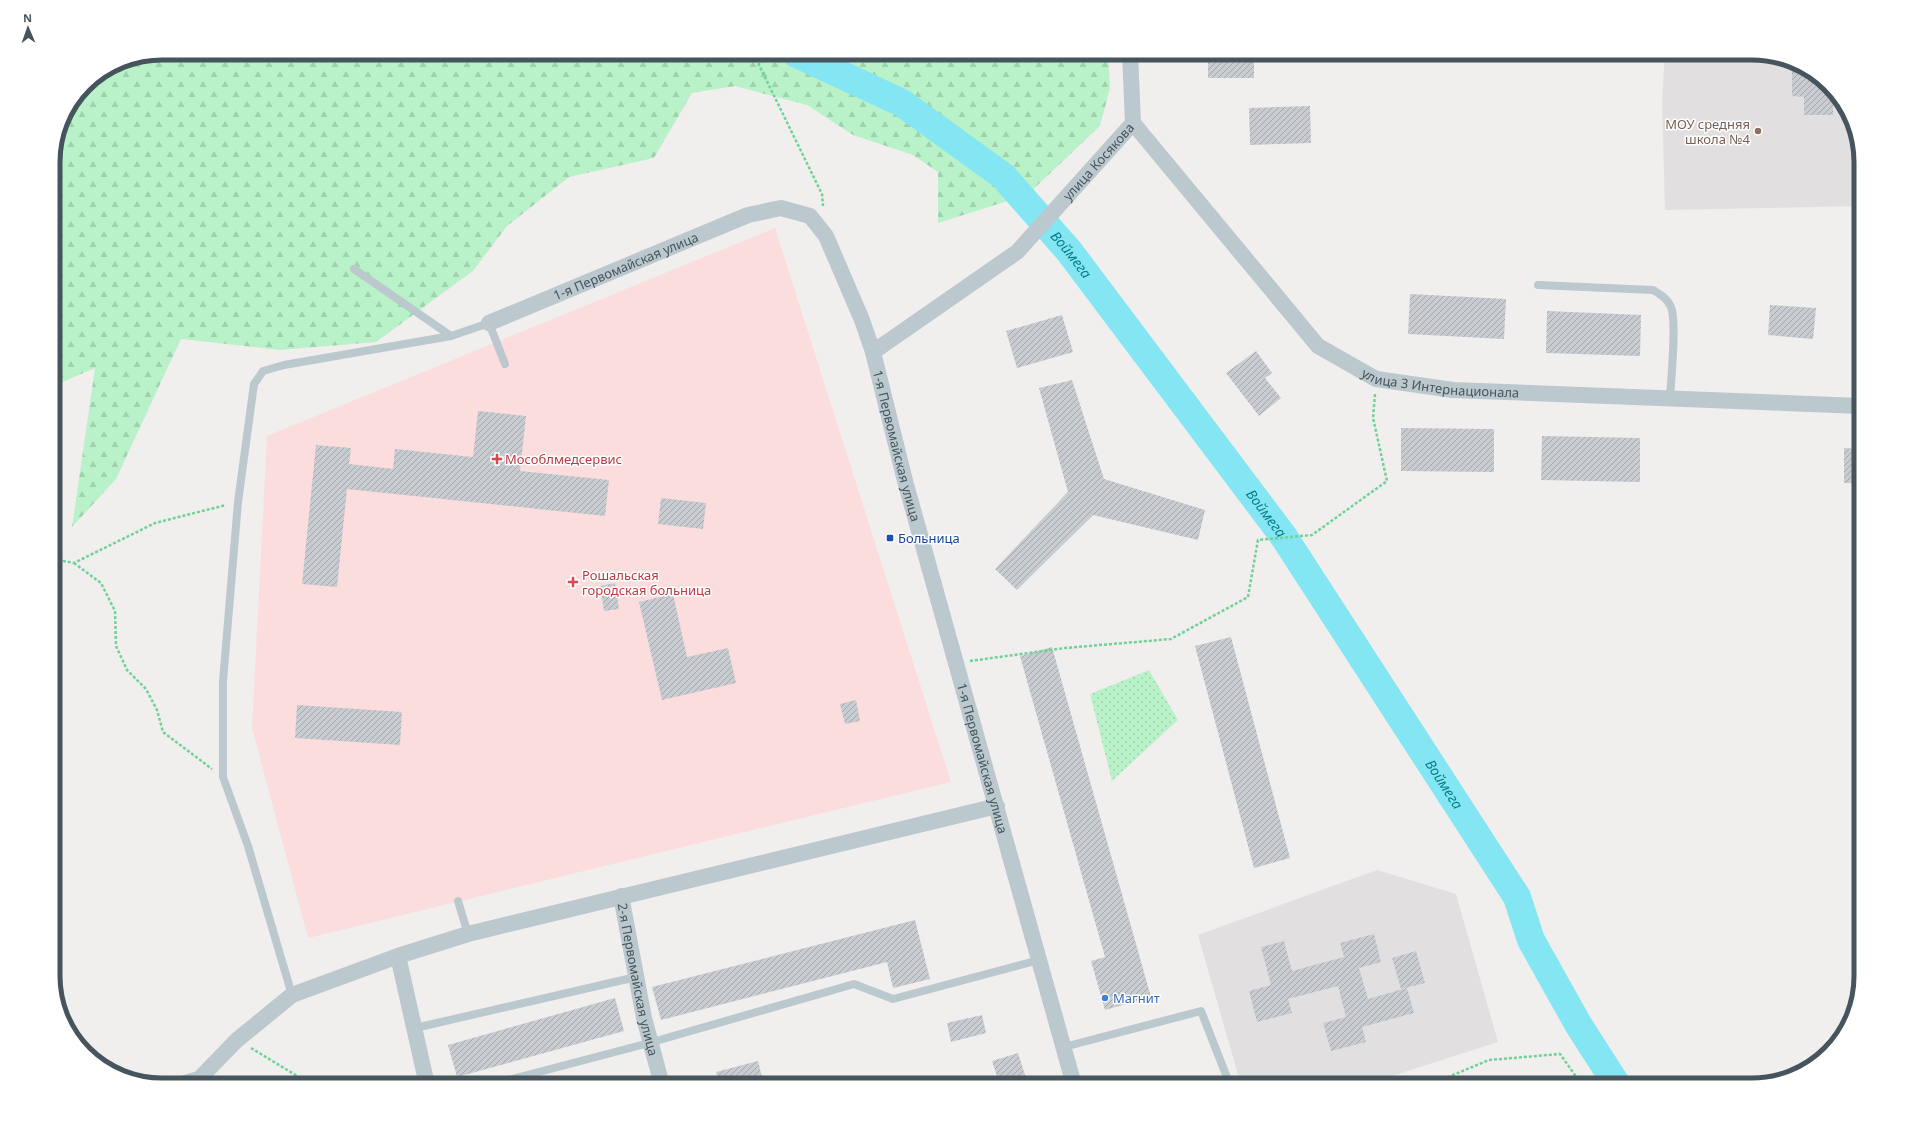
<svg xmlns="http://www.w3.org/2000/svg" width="1914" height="1138" font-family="'Noto Sans',sans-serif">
<defs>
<pattern id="grass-dots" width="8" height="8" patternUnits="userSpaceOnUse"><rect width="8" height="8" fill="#b9f2c9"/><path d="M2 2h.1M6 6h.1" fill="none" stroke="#a0d1af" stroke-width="1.8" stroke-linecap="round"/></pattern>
<pattern id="forest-firs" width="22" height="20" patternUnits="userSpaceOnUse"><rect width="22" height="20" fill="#b9f2c9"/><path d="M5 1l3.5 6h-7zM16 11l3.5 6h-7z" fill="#a0d1af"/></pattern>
<pattern id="building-hatch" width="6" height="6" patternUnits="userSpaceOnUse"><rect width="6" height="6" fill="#c8ccd1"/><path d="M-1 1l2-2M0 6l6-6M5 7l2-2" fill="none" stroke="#a4a8ad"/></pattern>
</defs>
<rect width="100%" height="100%" fill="#f1eeee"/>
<path fill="#e2dfe0" d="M 1665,53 L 1752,53 L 1807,68 L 1846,107 L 1861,155 L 1861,206 L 1665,210 L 1662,100 Z
M 1377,870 L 1456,894 L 1498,1042 L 1364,1085 L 1241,1085 L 1198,935 Z"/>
<path fill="#fcdddd" d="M 775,228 L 951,782 L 308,938 L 252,728 L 267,436 Z"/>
<path fill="url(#grass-dots)" d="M 1149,670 L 1178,720 L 1112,781 L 1090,694 Z"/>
<path fill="url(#forest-firs)" d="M 162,53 L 1108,53 L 1110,88 L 1100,126 L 1027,195 L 938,223 L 938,172 L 913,155 L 853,135 L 807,105 L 735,86 L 692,93 L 654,158 L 569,177 L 507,226 L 473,271 L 376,342 L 280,350 L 181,339 L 116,479 L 72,527 L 95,368 L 53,386 L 53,155 L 61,120 L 85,85 L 120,61 Z"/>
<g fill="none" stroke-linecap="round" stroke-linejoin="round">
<path stroke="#84e6f2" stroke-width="28" id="s1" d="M 795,53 L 902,103 L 1003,176 L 1069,251 L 1284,537 L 1517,897 L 1531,940 L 1578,1024 L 1617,1085"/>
</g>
<path fill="url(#building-hatch)" d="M 1208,53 L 1254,53 L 1254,78 L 1208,78 Z
M 1792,64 L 1807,68 L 1833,94 L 1833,115 L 1804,115 L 1804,97 L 1792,96 Z
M 1310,106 L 1311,143 L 1250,145 L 1249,108 Z
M 1410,294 L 1506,299 L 1504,339 L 1408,334 Z
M 1770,305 L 1816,308 L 1813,339 L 1768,335 Z
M 1547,311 L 1641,315 L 1640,356 L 1546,353 Z
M 1062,315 L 1073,352 L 1017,368 L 1006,331 Z
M 1256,351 L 1272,373 L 1265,378 L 1281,398 L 1259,416 L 1226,373 Z
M 1072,380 L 1104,479 L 1205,510 L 1198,540 L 1093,515 L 1017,590 L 995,569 L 1068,492 L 1039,388 Z
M 478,411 L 526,416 L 520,471 L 609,480 L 605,516 L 347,489 L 337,587 L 302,584 L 316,445 L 351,448 L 349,464 L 393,469 L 395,449 L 473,457 Z
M 1401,428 L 1494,429 L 1494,472 L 1401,471 Z
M 1542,436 L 1640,438 L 1640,482 L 1541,480 Z
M 1844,448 L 1861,449 L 1861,483 L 1844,483 Z
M 661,498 L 706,503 L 703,529 L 658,524 Z
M 615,583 L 619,609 L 604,611 L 600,586 Z
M 673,594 L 687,657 L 728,648 L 736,683 L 662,700 L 639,602 Z
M 1231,637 L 1290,858 L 1254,868 L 1195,646 Z
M 1052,647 L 1151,997 L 1105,1010 L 1091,961 L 1105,957 L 1020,656 Z
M 856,700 L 860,721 L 845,724 L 840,704 Z
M 297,705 L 402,712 L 400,745 L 295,738 Z
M 915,920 L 930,979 L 893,988 L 887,962 L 661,1020 L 652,987 Z
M 1374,934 L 1381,962 L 1359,968 L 1368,999 L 1407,988 L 1414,1013 L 1362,1027 L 1366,1042 L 1331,1051 L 1323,1023 L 1346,1017 L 1338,986 L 1288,999 L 1292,1013 L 1257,1022 L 1249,991 L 1271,985 L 1261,947 L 1284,941 L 1292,971 L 1344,957 L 1340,943 Z
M 1416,951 L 1425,983 L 1401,989 L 1392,958 Z
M 615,998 L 624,1031 L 457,1077 L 448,1045 Z
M 982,1015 L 986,1033 L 951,1042 L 947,1023 Z
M 1018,1053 L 1026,1078 L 1000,1085 L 992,1061 Z
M 758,1061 L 764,1085 L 720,1085 L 716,1072 Z"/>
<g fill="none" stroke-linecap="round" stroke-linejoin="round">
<path stroke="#6fd297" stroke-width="2.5" stroke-dasharray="3 2" stroke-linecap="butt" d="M 760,53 L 759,65 L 822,194 L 823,206
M 53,559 L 74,563 L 155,523 L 226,505
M 74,563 L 101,583 L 115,611 L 116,646 L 127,670 L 146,689 L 157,710 L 163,732 L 212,769
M 970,661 L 1065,648 L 1171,639 L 1248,597 L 1258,540 L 1312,535 L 1387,481 L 1373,418 L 1375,394
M 251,1048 L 312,1085
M 1429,1085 L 1489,1060 L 1560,1054 L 1582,1085"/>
<path stroke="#bbc8ce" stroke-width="8" d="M 354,269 L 451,336
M 1538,285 L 1653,290 C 1661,295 1667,298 1671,307 C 1677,321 1671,380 1670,398
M 458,901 L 468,934
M 292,995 L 248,846 L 223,777 L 223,681 L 238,502 L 254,384 L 263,371 L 284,365 L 451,336 L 489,323 L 505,364
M 415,1028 L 636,977
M 1064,1047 L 1201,1011 L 1230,1085
M 489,1085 L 649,1043 L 854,984 L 893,999 L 1039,960"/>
<g stroke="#bbc8ce" stroke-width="16">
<path id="s2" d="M 1133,123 L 1318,346 L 1376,379 L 1453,390 L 1861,406"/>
<path id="s3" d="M 489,323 L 748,215 L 781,208 L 810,216 L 826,236 L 862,320 L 873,352 L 905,481 L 1074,1085"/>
<path id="s4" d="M 873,352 L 1017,252 L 1133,123 L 1130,53"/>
<path id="s5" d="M 621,896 L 644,1018 L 662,1085"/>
<path d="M 398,956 L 427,1085"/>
<path d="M 178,1085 L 199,1079 L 237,1040 L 292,995 L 398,956 L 468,934 L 997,806"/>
</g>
</g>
<circle fill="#8d6e63" stroke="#fff" stroke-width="1.5" cx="1758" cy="131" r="4"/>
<g fill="#e0444e" stroke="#fff" stroke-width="1.5">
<path d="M495 453h4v4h4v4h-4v4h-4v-4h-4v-4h4z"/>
<path d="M571 576h4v4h4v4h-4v4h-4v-4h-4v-4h4z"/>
</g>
<rect fill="#1a4fb4" stroke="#fff" stroke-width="1.5" x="886" y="534" width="8" height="8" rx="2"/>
<circle fill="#3f7fe0" stroke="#fff" stroke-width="1.5" cx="1105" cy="998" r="4"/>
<g text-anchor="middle" stroke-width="3" stroke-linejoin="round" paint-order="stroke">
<g font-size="13" fill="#785e54" stroke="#fff" text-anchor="end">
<text x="1750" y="129">МОУ средняя<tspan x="1750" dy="15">школа №4</tspan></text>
</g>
<g font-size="13" fill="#45545d" stroke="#fff">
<text dy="5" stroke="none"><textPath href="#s4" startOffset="297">улица Косякова</textPath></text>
<text dy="5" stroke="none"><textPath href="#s3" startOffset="148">1-я Первомайская улица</textPath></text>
<text dy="5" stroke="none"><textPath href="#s2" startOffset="421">улица 3 Интернационала</textPath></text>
<text dy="5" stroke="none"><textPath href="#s3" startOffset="592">1-я Первомайская улица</textPath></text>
<text dy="5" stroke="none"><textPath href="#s3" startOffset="916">1-я Первомайская улица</textPath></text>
<text dy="5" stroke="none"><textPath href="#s5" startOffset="85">2-я Первомайская улица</textPath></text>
</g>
<g font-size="13" fill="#be3a42" stroke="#fff" text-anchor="start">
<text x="505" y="464">Мособлмедсервис</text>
<text x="582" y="580">Рошальская<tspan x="582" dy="15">городская больница</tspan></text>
</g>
<g font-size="13" fill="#164399" stroke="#fff" text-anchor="start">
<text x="898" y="543">Больница</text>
</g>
<g font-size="13" fill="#366cbe" stroke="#fff" text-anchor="start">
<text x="1113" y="1003">Магнит</text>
</g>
<g font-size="14" font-style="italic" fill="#067c8a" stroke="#fff">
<text dy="5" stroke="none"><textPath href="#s1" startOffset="347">Воймега</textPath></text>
<text dy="5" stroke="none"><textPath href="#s1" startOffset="671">Воймега</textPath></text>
<text dy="5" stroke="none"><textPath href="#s1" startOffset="995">Воймега</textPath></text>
</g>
</g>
<path d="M0 0H1914V1138H0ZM162 60H1752A102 102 0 0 1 1854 162V976A102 102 0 0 1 1752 1078H162A102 102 0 0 1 60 976V162A102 102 0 0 1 162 60Z" fill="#fff" fill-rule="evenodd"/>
<path fill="none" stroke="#45545d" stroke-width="5" d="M162 60H1752A102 102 0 0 1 1854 162V976A102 102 0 0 1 1752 1078H162A102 102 0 0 1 60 976V162A102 102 0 0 1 162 60Z"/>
<g transform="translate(28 28) rotate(358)" stroke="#ffffff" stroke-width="3" paint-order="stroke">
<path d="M0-3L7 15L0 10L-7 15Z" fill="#45545d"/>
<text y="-6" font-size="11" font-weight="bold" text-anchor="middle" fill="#45545d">N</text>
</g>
</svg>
